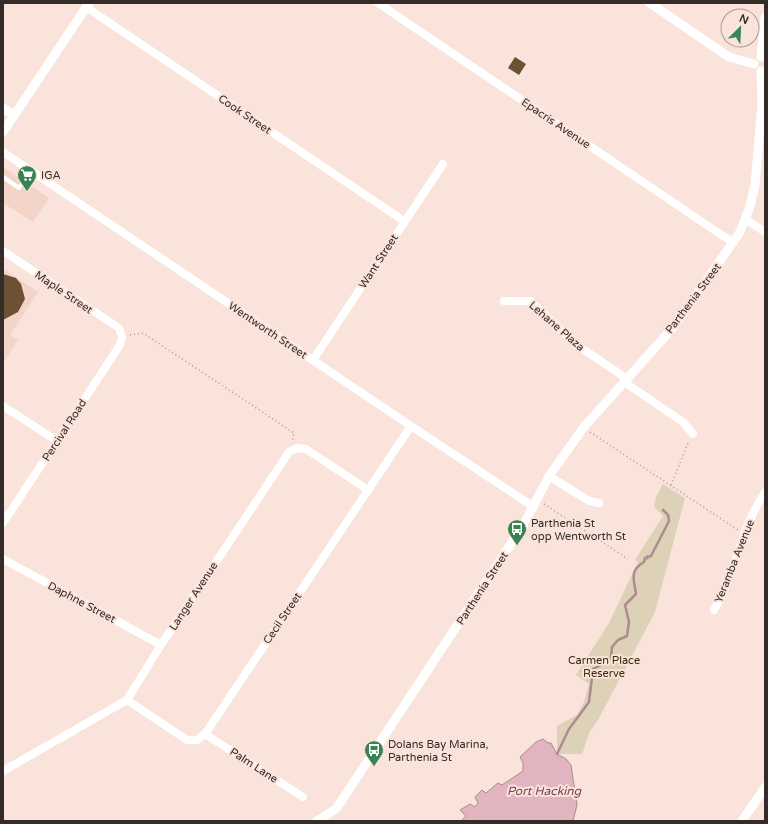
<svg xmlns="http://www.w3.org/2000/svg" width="768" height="824" font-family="'Varela Round',sans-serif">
<rect width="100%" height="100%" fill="#fae3da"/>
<path fill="#f2d5c8" d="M 3,167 L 49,198 L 33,222 L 3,203 Z
M 3,269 L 38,292 L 10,335 L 18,340 L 3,363 Z"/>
<path fill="#ddd2b7" d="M 663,484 L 685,498 L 655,612 L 598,720 L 590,731 L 582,754 L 557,754 L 557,726 L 577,715 L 584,702 L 589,684 L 576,675 L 609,623 L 638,562 L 635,560 L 663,516 L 654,507 L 656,497 Z"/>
<path fill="#e1b4c0" stroke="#ad8b92" d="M 543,739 L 548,743 L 551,743 L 557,754 L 566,759 L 571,765 L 577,805 L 573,821 L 461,821 L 466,816 L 460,810 L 470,804 L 475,807 L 478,803 L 475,797 L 482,790 L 486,793 L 498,783 L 502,785 L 523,771 L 523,763 L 520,757 L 536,742 Z"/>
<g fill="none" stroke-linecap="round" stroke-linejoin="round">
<path stroke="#ad8b92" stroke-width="2.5" d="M 557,754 L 569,729 L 589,702 L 593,669 L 607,662 L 611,657 L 612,647 L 618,640 L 627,636 L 629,622 L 625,605 L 636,594 C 634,579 629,571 644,562 L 645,558 L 651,556 L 669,521 L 668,515 L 663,510"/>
</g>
<path fill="#6d5135" d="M 515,57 L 526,64 L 519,75 L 508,68 Z
M 3,274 L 16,278 L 21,284 L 25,299 L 18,312 L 3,320 Z"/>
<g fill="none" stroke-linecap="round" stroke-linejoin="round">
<path stroke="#aa9992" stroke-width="1.5" stroke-dasharray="1 3" stroke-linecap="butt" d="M 130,335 L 143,333 L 294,433 L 292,442
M 590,432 L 738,530
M 671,485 L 689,441
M 544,504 L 628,559
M 647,555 L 648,561"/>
<path stroke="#fff" stroke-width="4" d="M 3,177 L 19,188 L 31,170"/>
<path stroke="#fff" stroke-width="8" d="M 378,3 L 723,236 L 734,242
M 86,7 L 404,221
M 3,152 L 411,426 L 534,507
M 745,219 L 765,232
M 3,251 L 119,328 L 122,337 L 120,345 L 3,523
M 504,301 L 531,301 L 574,343 L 623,376 L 627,384 L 683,422 L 693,434
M 313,360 L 443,164
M 3,406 L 57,441
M 549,476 L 589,501 L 599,503
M 3,559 L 161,645
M 714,610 C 736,572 740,530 765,492
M 127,700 L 187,740 L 197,740 L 205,734 L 411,426
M 205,734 L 303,797
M 3,771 L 127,700 L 161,645 L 289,452 L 297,448 L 306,449 L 368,490"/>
<path stroke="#fff" stroke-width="9" d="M 650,3 L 729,57 L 754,64
M 761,57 L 765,18
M 3,108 L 14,115
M 3,132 L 89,3
M 317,821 L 336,809 L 524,524 L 549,476 L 584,427 L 676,324 L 740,232 L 750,206 L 755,185 L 762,104 L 761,71
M 742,821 L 765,787"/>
</g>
<defs>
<g id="supermarket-pin" transform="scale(1)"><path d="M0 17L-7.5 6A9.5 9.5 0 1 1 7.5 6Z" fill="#378554" stroke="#fae3da"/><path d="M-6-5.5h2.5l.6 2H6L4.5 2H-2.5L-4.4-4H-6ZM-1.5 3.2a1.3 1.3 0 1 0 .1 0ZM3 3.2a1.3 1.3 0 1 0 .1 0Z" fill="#fff"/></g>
<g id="bus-pin" transform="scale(1)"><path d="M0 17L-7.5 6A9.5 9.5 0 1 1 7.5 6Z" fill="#378554" stroke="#fae3da"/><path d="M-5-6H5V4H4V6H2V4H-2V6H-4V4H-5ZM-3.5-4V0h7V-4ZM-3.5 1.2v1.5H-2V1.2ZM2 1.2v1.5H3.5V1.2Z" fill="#fff"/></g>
</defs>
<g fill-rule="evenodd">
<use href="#supermarket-pin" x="27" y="175"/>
<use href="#bus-pin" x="517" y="529"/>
<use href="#bus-pin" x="374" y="750"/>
</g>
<g text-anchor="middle" stroke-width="4" stroke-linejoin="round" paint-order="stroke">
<g font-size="11" fill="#342c28" stroke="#fae3da">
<text transform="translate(245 114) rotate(34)" y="4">Cook Street</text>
<text transform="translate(556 123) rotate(34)" y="4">Epacris Avenue</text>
<text transform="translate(378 261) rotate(-57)" y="4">Want Street</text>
<text transform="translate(64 292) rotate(34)" y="4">Maple Street</text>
<text transform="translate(693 298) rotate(-53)" y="4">Parthenia Street</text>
<text transform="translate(557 326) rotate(41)" y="4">Lehane Plaza</text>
<text transform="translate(268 330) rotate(34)" y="4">Wentworth Street</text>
<text transform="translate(64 430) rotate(-57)" y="4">Percival Road</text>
<text transform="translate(734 561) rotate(-68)" y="4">Yeramba Avenue</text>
<text transform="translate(482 588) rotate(-57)" y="4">Parthenia Street</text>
<text transform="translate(193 596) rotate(-57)" y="4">Langer Avenue</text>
<text transform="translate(82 602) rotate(28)" y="4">Daphne Street</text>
<text transform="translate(282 618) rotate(-56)" y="4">Cecil Street</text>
<text transform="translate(254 765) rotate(33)" y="4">Palm Lane</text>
</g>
<g font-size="11" fill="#342c28" stroke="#fae3da" text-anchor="start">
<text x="41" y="179">IGA</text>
<text x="531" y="527">Parthenia St<tspan x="531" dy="13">opp Wentworth St</tspan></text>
<text x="388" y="748">Dolans Bay Marina,<tspan x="388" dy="13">Parthenia St</tspan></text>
</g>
<g font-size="11" fill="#372a09" stroke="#fae3da">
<text x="604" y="664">Carmen Place<tspan x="604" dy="13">Reserve</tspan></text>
</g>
<g font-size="12" font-style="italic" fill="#7b4054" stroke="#fae3da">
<text x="544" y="795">Port Hacking</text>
</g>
</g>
<rect width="768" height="824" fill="none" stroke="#342c28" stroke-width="8"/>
<g transform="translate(740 28) rotate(24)"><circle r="19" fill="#fae3da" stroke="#ab9a93"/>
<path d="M0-3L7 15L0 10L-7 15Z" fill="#378554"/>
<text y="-6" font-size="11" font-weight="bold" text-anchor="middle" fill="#342c28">N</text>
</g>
</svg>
